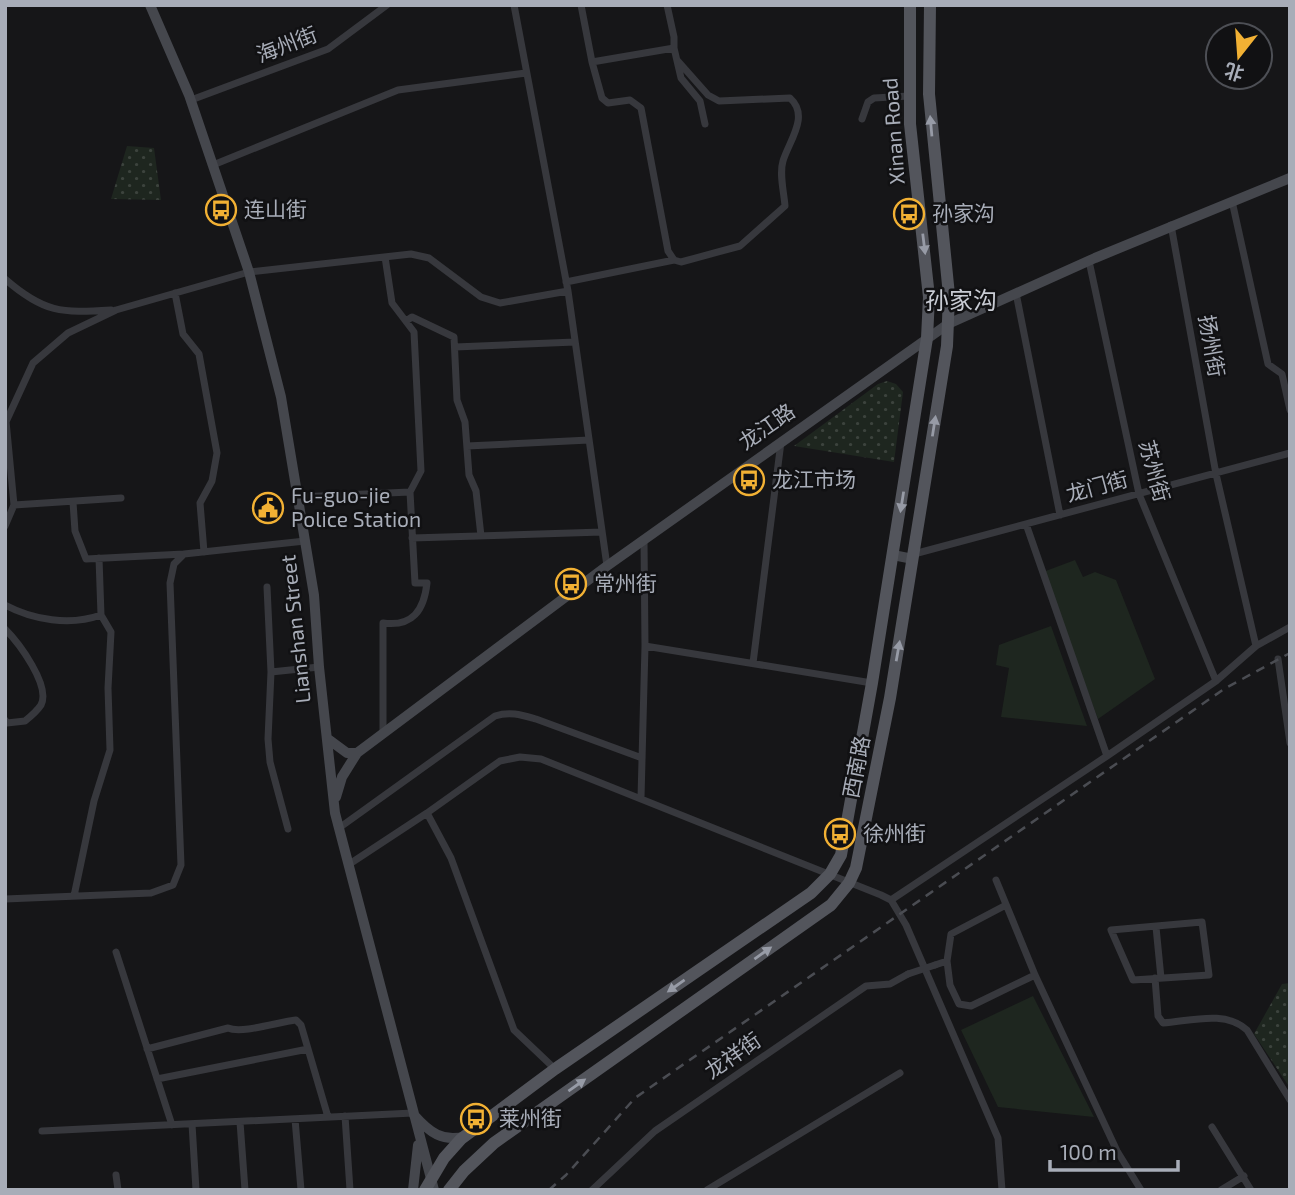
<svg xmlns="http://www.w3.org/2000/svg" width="1295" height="1195" font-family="'Exo 2','Noto Sans SC',sans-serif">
<defs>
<pattern id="grass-dots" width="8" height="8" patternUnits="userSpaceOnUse" patternTransform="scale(1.75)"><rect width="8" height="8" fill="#1e261f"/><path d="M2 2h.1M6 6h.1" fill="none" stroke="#3c433d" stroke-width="1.8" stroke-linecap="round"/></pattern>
</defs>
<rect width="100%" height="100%" fill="#161618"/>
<path fill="url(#grass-dots)" d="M 127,146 L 154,148 L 161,200 L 111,199 Z
M 887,381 L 896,384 L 903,392 L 894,462 L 794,446 L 878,384 Z
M 1290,983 L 1290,1088 L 1254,1034 L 1282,984 Z"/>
<path fill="#1e261f" d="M 1075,560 L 1083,577 L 1095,572 L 1116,580 L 1155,679 L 1098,719 L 1043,572 Z
M 1051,626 L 1087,726 L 1001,717 L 1009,668 L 996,665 L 999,645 Z
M 1033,996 L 1094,1117 L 998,1107 L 961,1030 Z"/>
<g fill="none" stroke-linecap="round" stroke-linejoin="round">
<path stroke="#37383d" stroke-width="7" d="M 514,5 L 568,291 L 607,566
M 581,5 L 592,62 L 674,48 L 674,37 L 667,5
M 674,48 L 681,78 L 700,101 L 705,124
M 592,62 L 602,98 L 608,103 L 630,100 L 641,108 L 668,251 L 674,260 L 681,262 L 740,246 L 785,206 C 784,192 779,174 783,161 C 789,141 810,116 790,98 L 719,101 L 708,95 L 677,60
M 191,100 L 328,49 L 387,5
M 862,119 L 868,102 L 874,98 L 909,96
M 213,165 L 398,90 L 526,73
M 1232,201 L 1268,364 L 1282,374 L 1290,410
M 1171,225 L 1216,474 L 1256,646
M 1089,261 L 1139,494 L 1216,681
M 5,279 C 44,313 61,313 111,310
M 566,282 L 674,260
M 175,293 L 183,334 L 199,354 L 217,453 L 212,481 L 200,503 L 204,552
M 1016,293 L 1060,515
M 406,321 L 412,317 L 454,337 L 457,400 L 465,422 L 469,475 L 476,491 L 481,536
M 455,347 L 575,342
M 6,421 L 14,505 L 121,498
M 5,424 L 33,363 L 68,333 L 116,310 L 249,272 L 411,254 L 429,258 L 481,297 L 500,303 L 568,291
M 467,446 L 589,440
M 298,497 L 410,492
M 73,502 L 75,531 L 86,559 L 184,554
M 1026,524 L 1107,756
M 5,526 L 14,505
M 412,538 L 602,532
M 914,554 L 1290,453
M 267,587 L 271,672 L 268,739 L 270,762 L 288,829
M 5,605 C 33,620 70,626 101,615
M 5,629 C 19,643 51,686 41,705 C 37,711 30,717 25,721 L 7,723 L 5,720
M 645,646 L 872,683
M 1278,659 L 1290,743
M 753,663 L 781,442
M 271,672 L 319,667
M 383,734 L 383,623 C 413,627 424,610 427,583 L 415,583 L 410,492 L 421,471 L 414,332 L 392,303 L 385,257
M 641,798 L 645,646 L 644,540
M 427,813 L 451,858 L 514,1030 L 555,1069
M 339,828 L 495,716 C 510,711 522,715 536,719 L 642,758
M 348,865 L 427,813 L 500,761 L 520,757 L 541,759 L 881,895 L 891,900 L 906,925 L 998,1138 L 1002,1190
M 996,880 L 1035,975 L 1117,1151 L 1141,1190
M 74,896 L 94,801 L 110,750 L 108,688 L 111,632 L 101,615 L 99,558
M 5,899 L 151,893 L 173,885 L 181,865 L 170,583 L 174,564 L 184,554 L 305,541
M 891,900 L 1107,756 L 1216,681 L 1256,646 L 1290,627
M 1202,922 L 1209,975 L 1133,980 L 1111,930 Z
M 1156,927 L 1161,978
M 116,952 L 172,1125
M 947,961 L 951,934 L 1006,905
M 935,965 L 947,961 L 950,985 L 959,1004 L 971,1006 L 1035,975
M 1155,978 L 1158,1016 L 1163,1023 C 1191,1021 1225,1010 1247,1030 L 1290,1100
M 147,1049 L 228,1028 C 242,1034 278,1022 296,1020 L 301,1025 L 328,1117
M 157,1079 L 308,1049
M 345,1116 L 350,1190
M 295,1119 L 301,1190
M 240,1122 L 245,1190
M 192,1124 L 196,1190
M 1212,1127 L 1251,1190
M 42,1131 L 413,1113
M 116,1175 L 118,1190
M 592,1190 L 655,1131 L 866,986 L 890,984 L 908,974
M 707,1190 L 900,1073
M 1221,1190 L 1244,1176"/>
<path stroke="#45474d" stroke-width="10" d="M 150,5 L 189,95 L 249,272 L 281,397 L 314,595 L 319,667 L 335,813 L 434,1190
M 893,555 L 913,559
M 328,739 L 347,753 L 357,753
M 336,797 L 342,777 L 357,753 L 607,566 L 948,324 L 1095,258 L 1290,178
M 414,1115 C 429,1132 443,1143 466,1136
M 413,1190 L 418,1145"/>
<path stroke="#53555c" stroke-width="12" d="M 425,1190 L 444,1158 L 461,1139 L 555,1069 L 811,893 L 830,874 L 841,855 L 872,683 L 927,338 L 929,297 L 910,124 L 910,5
M 449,1190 L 464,1171 L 494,1143 L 831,905 L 849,883 L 856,868 L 890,698 L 947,346 L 949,295 L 929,94 L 930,5"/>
<path stroke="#4a4c52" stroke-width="2.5" stroke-dasharray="9 7" stroke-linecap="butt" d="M 549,1190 L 566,1175 L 635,1098 L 1224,689 L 1290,653"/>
<path stroke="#37383d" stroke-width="7" d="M 908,974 L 935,965"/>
</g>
<defs><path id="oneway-solid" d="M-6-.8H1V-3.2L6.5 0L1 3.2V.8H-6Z" transform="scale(1.75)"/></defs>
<g fill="#979ba6">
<use href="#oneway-solid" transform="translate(931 126) rotate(-95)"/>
<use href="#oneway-solid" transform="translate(924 244) rotate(83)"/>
<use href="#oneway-solid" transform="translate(934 426) rotate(-81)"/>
<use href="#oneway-solid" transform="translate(902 502) rotate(99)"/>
<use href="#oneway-solid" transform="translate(898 651) rotate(-80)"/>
<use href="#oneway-solid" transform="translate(763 953) rotate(-35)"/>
<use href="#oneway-solid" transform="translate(676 986) rotate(145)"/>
<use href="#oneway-solid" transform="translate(577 1085) rotate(-35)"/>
</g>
<defs>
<g id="bus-ring" transform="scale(1.575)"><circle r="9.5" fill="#111113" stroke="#f2b134" stroke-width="1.5"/><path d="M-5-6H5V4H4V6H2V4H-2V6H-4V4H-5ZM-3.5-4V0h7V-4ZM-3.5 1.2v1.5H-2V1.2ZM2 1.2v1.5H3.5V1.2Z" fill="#f2b134"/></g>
<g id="civic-ring" transform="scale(1.575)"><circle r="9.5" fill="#111113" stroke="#f2b134" stroke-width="1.5"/><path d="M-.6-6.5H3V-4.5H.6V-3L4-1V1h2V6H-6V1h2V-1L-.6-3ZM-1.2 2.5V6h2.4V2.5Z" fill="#f2b134"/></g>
</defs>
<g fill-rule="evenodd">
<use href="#bus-ring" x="221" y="210"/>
<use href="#bus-ring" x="909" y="214"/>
<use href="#bus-ring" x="749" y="480"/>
<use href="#civic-ring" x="268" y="508"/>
<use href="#bus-ring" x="571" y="584"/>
<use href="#bus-ring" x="840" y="834"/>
<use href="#bus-ring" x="476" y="1119"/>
</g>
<g text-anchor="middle" stroke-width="5" stroke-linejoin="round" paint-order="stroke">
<g font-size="21" fill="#a8adb8" stroke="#111113">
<text transform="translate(287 45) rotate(-21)" y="7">海州街</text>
<text transform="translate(894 131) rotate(-94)" y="7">Xinan Road</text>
<text transform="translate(1211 346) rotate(80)" y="7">扬州街</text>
<text transform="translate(767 427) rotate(-35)" y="7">龙江路</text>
<text transform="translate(1154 471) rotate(75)" y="7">苏州街</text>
<text transform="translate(1097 487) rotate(-15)" y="7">龙门街</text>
<text transform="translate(296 629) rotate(-96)" y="7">Lianshan Street</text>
<text transform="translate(857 767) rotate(-79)" y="7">西南路</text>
<text transform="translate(733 1056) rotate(-35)" y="7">龙祥街</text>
</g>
<g font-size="21" fill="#a8adb8" stroke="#111113" text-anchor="start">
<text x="244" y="217">连山街</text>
<text x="932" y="221">孙家沟</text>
<text x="772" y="487">龙江市场</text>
<text x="291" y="503">Fu-guo-jie<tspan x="291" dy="24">Police Station</tspan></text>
<text x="594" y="591">常州街</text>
<text x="863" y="841">徐州街</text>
<text x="499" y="1126">莱州街</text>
</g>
<g font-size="24" fill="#c9ccd4" stroke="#111113">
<text x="961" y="309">孙家沟</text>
</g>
</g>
<rect width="1295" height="1195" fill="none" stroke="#a8adb8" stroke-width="14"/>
<g transform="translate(1239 56) rotate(197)"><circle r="33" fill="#111113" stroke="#4d4f55" stroke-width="2"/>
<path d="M0-5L12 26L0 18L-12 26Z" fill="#f2b134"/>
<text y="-10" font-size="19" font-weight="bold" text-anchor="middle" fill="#a8adb8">北</text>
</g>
<path d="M1050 1160v10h128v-10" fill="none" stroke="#a8adb8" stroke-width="3.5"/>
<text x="1060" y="1160" font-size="21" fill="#a8adb8" stroke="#111113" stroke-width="5" paint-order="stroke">100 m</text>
</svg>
